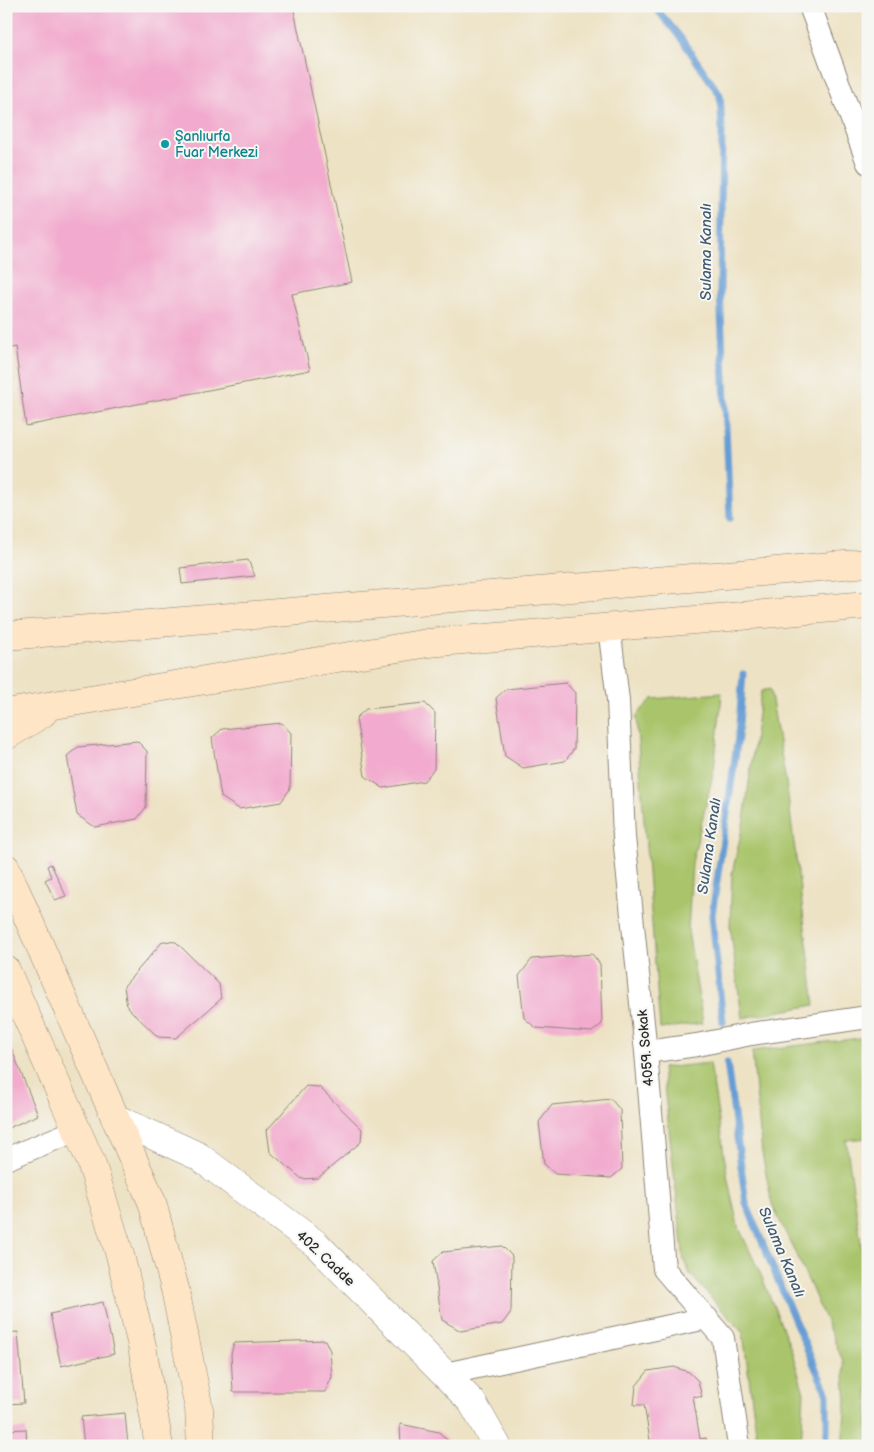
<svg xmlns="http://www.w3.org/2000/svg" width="874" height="1452" font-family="'Balsamiq Sans',sans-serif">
<rect width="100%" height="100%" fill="#f6f6f2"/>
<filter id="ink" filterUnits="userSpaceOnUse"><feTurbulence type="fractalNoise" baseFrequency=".02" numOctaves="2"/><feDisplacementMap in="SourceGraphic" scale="10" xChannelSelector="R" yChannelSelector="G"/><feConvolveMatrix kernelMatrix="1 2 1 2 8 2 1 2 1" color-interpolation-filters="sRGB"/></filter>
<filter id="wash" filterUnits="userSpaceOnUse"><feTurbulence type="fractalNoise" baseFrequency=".0096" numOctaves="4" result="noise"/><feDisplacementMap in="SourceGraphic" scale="20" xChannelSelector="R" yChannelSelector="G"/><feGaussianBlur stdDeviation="1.12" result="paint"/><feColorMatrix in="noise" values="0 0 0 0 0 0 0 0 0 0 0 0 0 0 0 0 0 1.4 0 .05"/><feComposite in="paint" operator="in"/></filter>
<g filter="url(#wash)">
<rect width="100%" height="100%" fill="#ede2c4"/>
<path fill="#a9c46b" stroke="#6a784b" d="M 770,689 L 787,788 L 815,1005 L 742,1018 L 730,925 L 732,873 L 744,820 L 761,691 Z
M 722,693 L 714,770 L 692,863 L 688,931 L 703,1023 L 660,1029 L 636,716 L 652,699 Z
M 868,1037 L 868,1138 L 846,1140 L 868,1291 L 868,1446 L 842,1446 L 846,1401 L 843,1361 L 809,1282 L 772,1204 L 762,1153 L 752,1051 Z
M 710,1063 L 728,1180 L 738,1226 L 761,1275 L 791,1349 L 804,1393 L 801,1446 L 758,1446 L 743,1333 L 690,1274 L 684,1261 L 662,1068 Z"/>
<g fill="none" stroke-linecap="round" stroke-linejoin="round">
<path stroke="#669dd4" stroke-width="7" d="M 654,6 L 680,37 L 720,95 L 722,129 L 720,289 L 730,518
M 723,1022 L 712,915 L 738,737 L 743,674
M 727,1063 L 746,1203 L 794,1319 L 827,1394 L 827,1430 L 826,1446"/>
</g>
<g id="blocks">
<path fill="#f2aace" d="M 6,6 L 293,6 L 352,282 L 292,294 L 310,370 L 26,426 L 15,347 L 6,349 Z
M 248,560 L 255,576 L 182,584 L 180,568 Z
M 566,683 L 575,693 L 574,749 L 565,761 L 523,768 L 505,756 L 496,698 L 506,689 Z
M 425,703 L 435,713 L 434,769 L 424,781 L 383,788 L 365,776 L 356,718 L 366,709 Z
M 282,723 L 291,733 L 290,789 L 281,802 L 239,809 L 221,797 L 212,738 L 222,729 Z
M 137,741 L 147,751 L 146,807 L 137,819 L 95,827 L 77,815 L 67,756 L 78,747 Z
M 51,864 L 66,896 L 55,900 L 45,880 L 51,877 L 47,866 Z
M 163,941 L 176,942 L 219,984 L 221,999 L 176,1038 L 158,1037 L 127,1007 L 124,986 Z
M 592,954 L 600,964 L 602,1024 L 592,1032 L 536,1028 L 524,1018 L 519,976 L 532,959 Z
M 6,1040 L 8,1040 L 38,1115 L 6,1129 Z
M 306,1086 L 319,1087 L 362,1129 L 361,1142 L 318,1178 L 302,1179 L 270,1152 L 267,1130 Z
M 611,1099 L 620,1110 L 622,1169 L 611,1178 L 555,1174 L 544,1164 L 539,1122 L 552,1105 Z
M 502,1246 L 512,1256 L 511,1312 L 502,1324 L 461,1331 L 442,1320 L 433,1261 L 443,1252 Z
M 103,1302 L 114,1354 L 61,1366 L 50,1314 Z
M 18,1332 L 24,1403 L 6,1404 L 6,1333 Z
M 325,1340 L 330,1351 L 332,1377 L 325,1392 L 233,1392 L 231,1354 L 234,1343 Z
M 674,1367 L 689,1372 L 698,1381 L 702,1397 L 693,1396 L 700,1439 L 706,1438 L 706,1446 L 651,1446 L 644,1405 L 634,1405 L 636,1386 L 648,1371 Z
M 125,1413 L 128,1446 L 84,1446 L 81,1417 Z
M 400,1424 L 439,1432 L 453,1446 L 401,1446 Z
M 26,1429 L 27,1446 L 6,1446 L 6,1430 Z"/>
</g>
</g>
<g filter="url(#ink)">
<use href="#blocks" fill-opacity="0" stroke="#8c8678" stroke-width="1"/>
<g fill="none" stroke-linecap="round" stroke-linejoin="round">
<g stroke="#8c8678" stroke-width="24">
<path id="minor" d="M 810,6 L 868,163
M 609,627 L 618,700 L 624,837 L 646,1052 L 664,1269 L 723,1338 L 739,1446
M 646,1052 L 697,1045 L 751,1034 L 868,1017
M 6,1159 L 77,1130
M 445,1374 L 707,1318"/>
</g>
<g stroke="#8c8678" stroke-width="29">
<path id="tertiary" d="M 115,1118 L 198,1156 L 316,1244 L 472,1402 L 497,1446"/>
</g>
<g stroke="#8c8678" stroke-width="29">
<path id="secondary" d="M 6,636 L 868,563
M 6,713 L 428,643 L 868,605
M 6,736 L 43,713
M 6,868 L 152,1202 L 175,1289 L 199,1409 L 201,1446
M 6,970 L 91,1162 L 120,1255 L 142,1346 L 159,1446"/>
</g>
<use href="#minor" stroke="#fff" stroke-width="22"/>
<use href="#tertiary" stroke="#fff" stroke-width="28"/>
<use href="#secondary" stroke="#fee5c5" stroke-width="28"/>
</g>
</g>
<circle fill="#0f9aa8" stroke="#f6f6f2" stroke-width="2" cx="165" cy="144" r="5"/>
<g text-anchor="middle" stroke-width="4" stroke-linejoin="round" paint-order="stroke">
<g font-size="14" fill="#0d838f" stroke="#f6f6f2" text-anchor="start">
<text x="175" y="141">Şanlıurfa<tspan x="175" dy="16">Fuar Merkezi</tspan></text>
</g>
<g font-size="14" fill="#2b2b2b" stroke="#f6f6f2">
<text transform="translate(645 1048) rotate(-95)" y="5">4059. Sokak</text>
<text transform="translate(326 1258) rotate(43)" y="5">402. Cadde</text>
</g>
<g font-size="15" font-style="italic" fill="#43596f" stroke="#f6f6f2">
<text transform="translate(706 252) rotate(-90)" y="5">Sulama Kanalı</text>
<text transform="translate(709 846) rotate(-82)" y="5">Sulama Kanalı</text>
<text transform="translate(782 1252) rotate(67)" y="5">Sulama Kanalı</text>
</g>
</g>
<rect width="874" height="1452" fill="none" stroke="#f6f6f2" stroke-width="25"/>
</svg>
